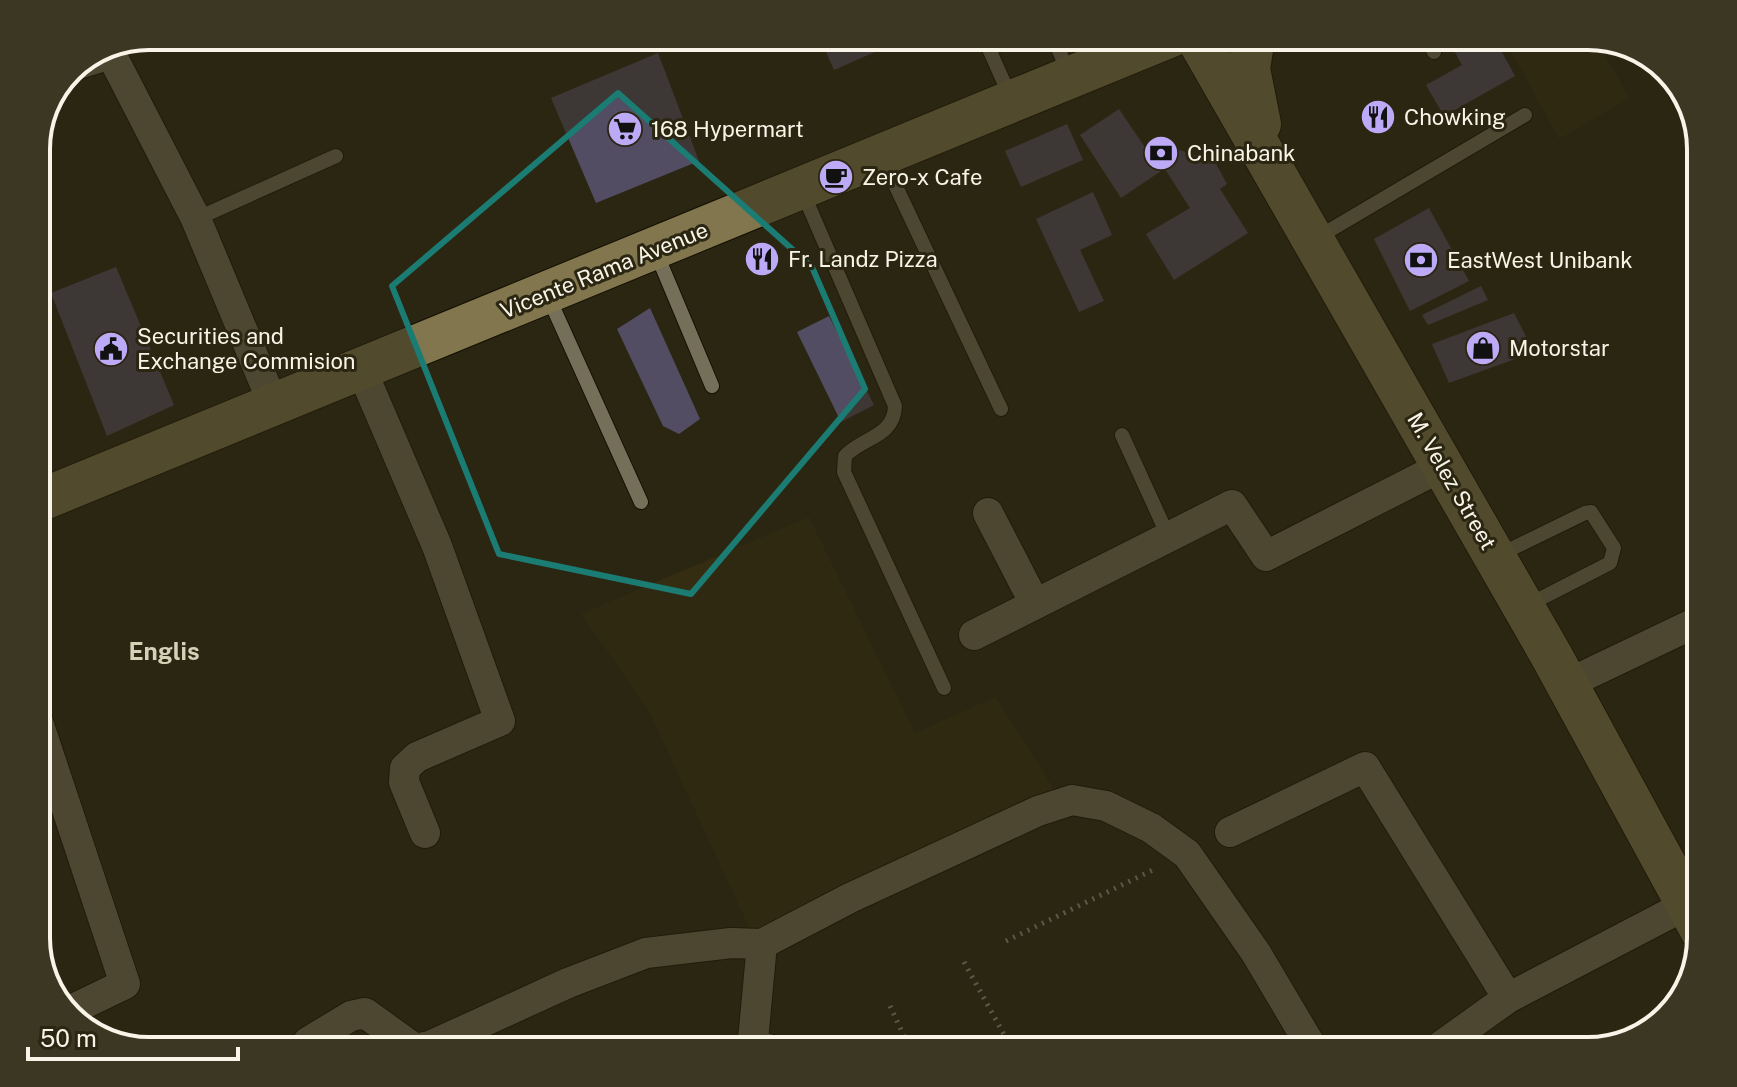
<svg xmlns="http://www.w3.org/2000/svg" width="1737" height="1087" font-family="'Public Sans',sans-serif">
<rect width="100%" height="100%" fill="#2b2612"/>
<path fill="#342d11" d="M 1503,36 L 1594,38 L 1630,98 L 1559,139 Z
M 809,517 L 915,733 L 996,697 L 1055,791 L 752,934 L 648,709 L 581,614 Z"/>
<path fill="#524d62" d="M 819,36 L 911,36 L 834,70 Z
M 959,36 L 998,36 L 966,51 Z
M 1446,36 L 1493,36 L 1515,76 L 1444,116 L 1426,85 L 1462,65 Z
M 658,53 L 699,161 L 596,203 L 551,98 Z
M 1119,109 L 1161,171 L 1121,198 L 1080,135 Z
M 1067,124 L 1083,160 L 1021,187 L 1005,151 Z
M 1165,145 L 1215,162 L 1227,184 L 1220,189 L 1248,233 L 1174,280 L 1146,234 L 1190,208 L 1154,152 Z
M 1093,192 L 1112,235 L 1080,250 L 1104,301 L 1079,312 L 1036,219 Z
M 1429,208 L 1469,281 L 1410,311 L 1374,239 Z
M 116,267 L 174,405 L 107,436 L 51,293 Z
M 1481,286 L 1488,300 L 1428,325 L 1422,315 Z
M 650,308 L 700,419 L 679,434 L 663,426 L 617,329 Z
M 1514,313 L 1534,352 L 1449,383 L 1432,344 Z
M 829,316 L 874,405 L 841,422 L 797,332 Z"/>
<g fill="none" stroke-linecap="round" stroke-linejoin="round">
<g stroke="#140f00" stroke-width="16">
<path id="service" d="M 1053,36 L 1068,72
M 1426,36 L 1434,52
M 66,76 L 115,61
M 1010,96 L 989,49 L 1018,36
M 883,159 L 1001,409
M 803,193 L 895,406 C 894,437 863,437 845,456 L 844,472 L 944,688
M 196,219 L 336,156
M 1315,239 L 1525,115
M 655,250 L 712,386
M 547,294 L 641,502
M 1122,435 L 1169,538
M 1497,556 L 1585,513 L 1591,512 L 1614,548 L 1610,563 L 1528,605
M 754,1036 L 781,1045 L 784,1051"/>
</g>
<g stroke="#140f00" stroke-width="32">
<path id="minor" d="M 110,52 L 196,219 L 274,406
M 1683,90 L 1688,100
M 362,371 L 437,546 L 500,721 L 417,757 L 405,768 L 404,782 L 425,833
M 988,513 L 1035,604
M 974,635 L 1232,505 L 1266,556 L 1443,466
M 1567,684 L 1701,620
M 36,716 L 125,984 L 67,1012
M 1230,832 L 1365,767 L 1508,998
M 308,1042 L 351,1016 L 365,1013 L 415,1049 L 430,1046 L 568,983 L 646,953 L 731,943 L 762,944 L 850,898 L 1038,811 L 1072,800 L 1106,806 L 1151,828 L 1187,854 L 1256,953 L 1314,1051
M 752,1051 L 762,944
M 1434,1051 L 1508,998 L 1686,905"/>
</g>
<g stroke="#140f00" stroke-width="44">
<path id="secondary" d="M 1196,36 L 1551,655 L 1701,930
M 1254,36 L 1249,69 L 1260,124
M 36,502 L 1171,36"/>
</g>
<path stroke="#989483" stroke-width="5" stroke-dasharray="2 6" stroke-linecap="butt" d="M 1006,941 L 1157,868
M 964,962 L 1013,1051
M 890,1006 L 911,1051"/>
<use href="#service" stroke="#756f59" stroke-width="14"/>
<use href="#minor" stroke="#756f59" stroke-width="30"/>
<use href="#secondary" stroke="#81764d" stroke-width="42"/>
</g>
<path d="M0 0H1737V1087H0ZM 618,93 L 812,267 L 865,389 L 691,594 L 499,554 L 392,286 Z" fill="#2b2612" fill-opacity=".55" fill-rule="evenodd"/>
<path fill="none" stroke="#1b7c74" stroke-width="6" stroke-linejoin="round" d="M 618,93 L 812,267 L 865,389 L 691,594 L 499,554 L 392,286 Z"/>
<defs>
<g id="restaurant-disc" transform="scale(1.8)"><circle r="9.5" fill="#bcaaf6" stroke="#2b2612"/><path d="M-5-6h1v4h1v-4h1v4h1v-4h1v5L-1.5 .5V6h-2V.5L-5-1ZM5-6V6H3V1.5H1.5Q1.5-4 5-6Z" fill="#111"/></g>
<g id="supermarket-disc" transform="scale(1.8)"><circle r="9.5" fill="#bcaaf6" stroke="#2b2612"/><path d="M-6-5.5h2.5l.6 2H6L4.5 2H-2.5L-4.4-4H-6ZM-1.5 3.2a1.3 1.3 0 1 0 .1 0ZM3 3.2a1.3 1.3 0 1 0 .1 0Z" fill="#111"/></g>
<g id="bank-disc" transform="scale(1.8)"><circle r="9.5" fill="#bcaaf6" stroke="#2b2612"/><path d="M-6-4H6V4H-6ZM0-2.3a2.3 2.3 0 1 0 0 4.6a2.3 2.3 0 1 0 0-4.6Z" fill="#111"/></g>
<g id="cafe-disc" transform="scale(1.8)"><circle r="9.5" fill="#bcaaf6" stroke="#2b2612"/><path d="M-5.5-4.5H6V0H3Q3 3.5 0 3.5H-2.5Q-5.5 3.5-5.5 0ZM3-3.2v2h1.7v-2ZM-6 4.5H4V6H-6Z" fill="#111"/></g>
<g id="shop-disc" transform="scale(1.8)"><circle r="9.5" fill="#bcaaf6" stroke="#2b2612"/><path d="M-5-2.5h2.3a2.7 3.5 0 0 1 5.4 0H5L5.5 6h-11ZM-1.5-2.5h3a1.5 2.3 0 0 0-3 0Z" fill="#111"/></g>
<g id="civic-disc" transform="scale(1.8)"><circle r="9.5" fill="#bcaaf6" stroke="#2b2612"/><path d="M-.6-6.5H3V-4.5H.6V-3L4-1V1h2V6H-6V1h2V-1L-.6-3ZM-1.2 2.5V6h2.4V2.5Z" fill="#111"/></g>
</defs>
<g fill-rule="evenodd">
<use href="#restaurant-disc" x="1378" y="117"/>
<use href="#supermarket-disc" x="625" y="129"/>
<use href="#bank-disc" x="1161" y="153"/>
<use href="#cafe-disc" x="836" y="177"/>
<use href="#restaurant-disc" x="762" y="259"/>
<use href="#bank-disc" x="1421" y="260"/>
<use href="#shop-disc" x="1483" y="348"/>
<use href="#civic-disc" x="111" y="349"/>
</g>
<g text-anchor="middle" stroke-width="6" stroke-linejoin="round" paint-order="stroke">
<g font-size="22" fill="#f8f5e8" stroke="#2b2612" text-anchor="start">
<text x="1404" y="125">Chowking</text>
<text x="651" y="137">168 Hypermart</text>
<text x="1187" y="161">Chinabank</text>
<text x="862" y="185">Zero-x Cafe</text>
<text x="788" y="267">Fr. Landz Pizza</text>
<text x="1447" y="268">EastWest Unibank</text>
<text x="137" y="344">Securities and<tspan x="137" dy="25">Exchange Commision</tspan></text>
<text x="1509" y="356">Motorstar</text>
</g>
<g font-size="22" fill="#f8f5e8" stroke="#2b2612">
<text transform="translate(604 270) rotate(-22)" y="8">Vicente Rama Avenue</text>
<text transform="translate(1452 481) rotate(60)" y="8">M. Velez Street</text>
</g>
<g font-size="24" font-weight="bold" fill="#d6d0b7" stroke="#2b2612">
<text x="164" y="660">Englis</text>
</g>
</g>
<path d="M0 0H1737V1087H0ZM149 50H1588A99 99 0 0 1 1687 149V938A99 99 0 0 1 1588 1037H149A99 99 0 0 1 50 938V149A99 99 0 0 1 149 50Z" fill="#3b3723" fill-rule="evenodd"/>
<path fill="none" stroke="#f8f5e8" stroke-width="4" d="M149 50H1588A99 99 0 0 1 1687 149V938A99 99 0 0 1 1588 1037H149A99 99 0 0 1 50 938V149A99 99 0 0 1 149 50Z"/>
<path d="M28 1047v12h210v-12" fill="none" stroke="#f8f5e8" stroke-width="4"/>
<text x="40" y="1047" font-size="24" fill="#f8f5e8" stroke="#2b2612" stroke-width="6" paint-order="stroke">50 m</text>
</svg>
